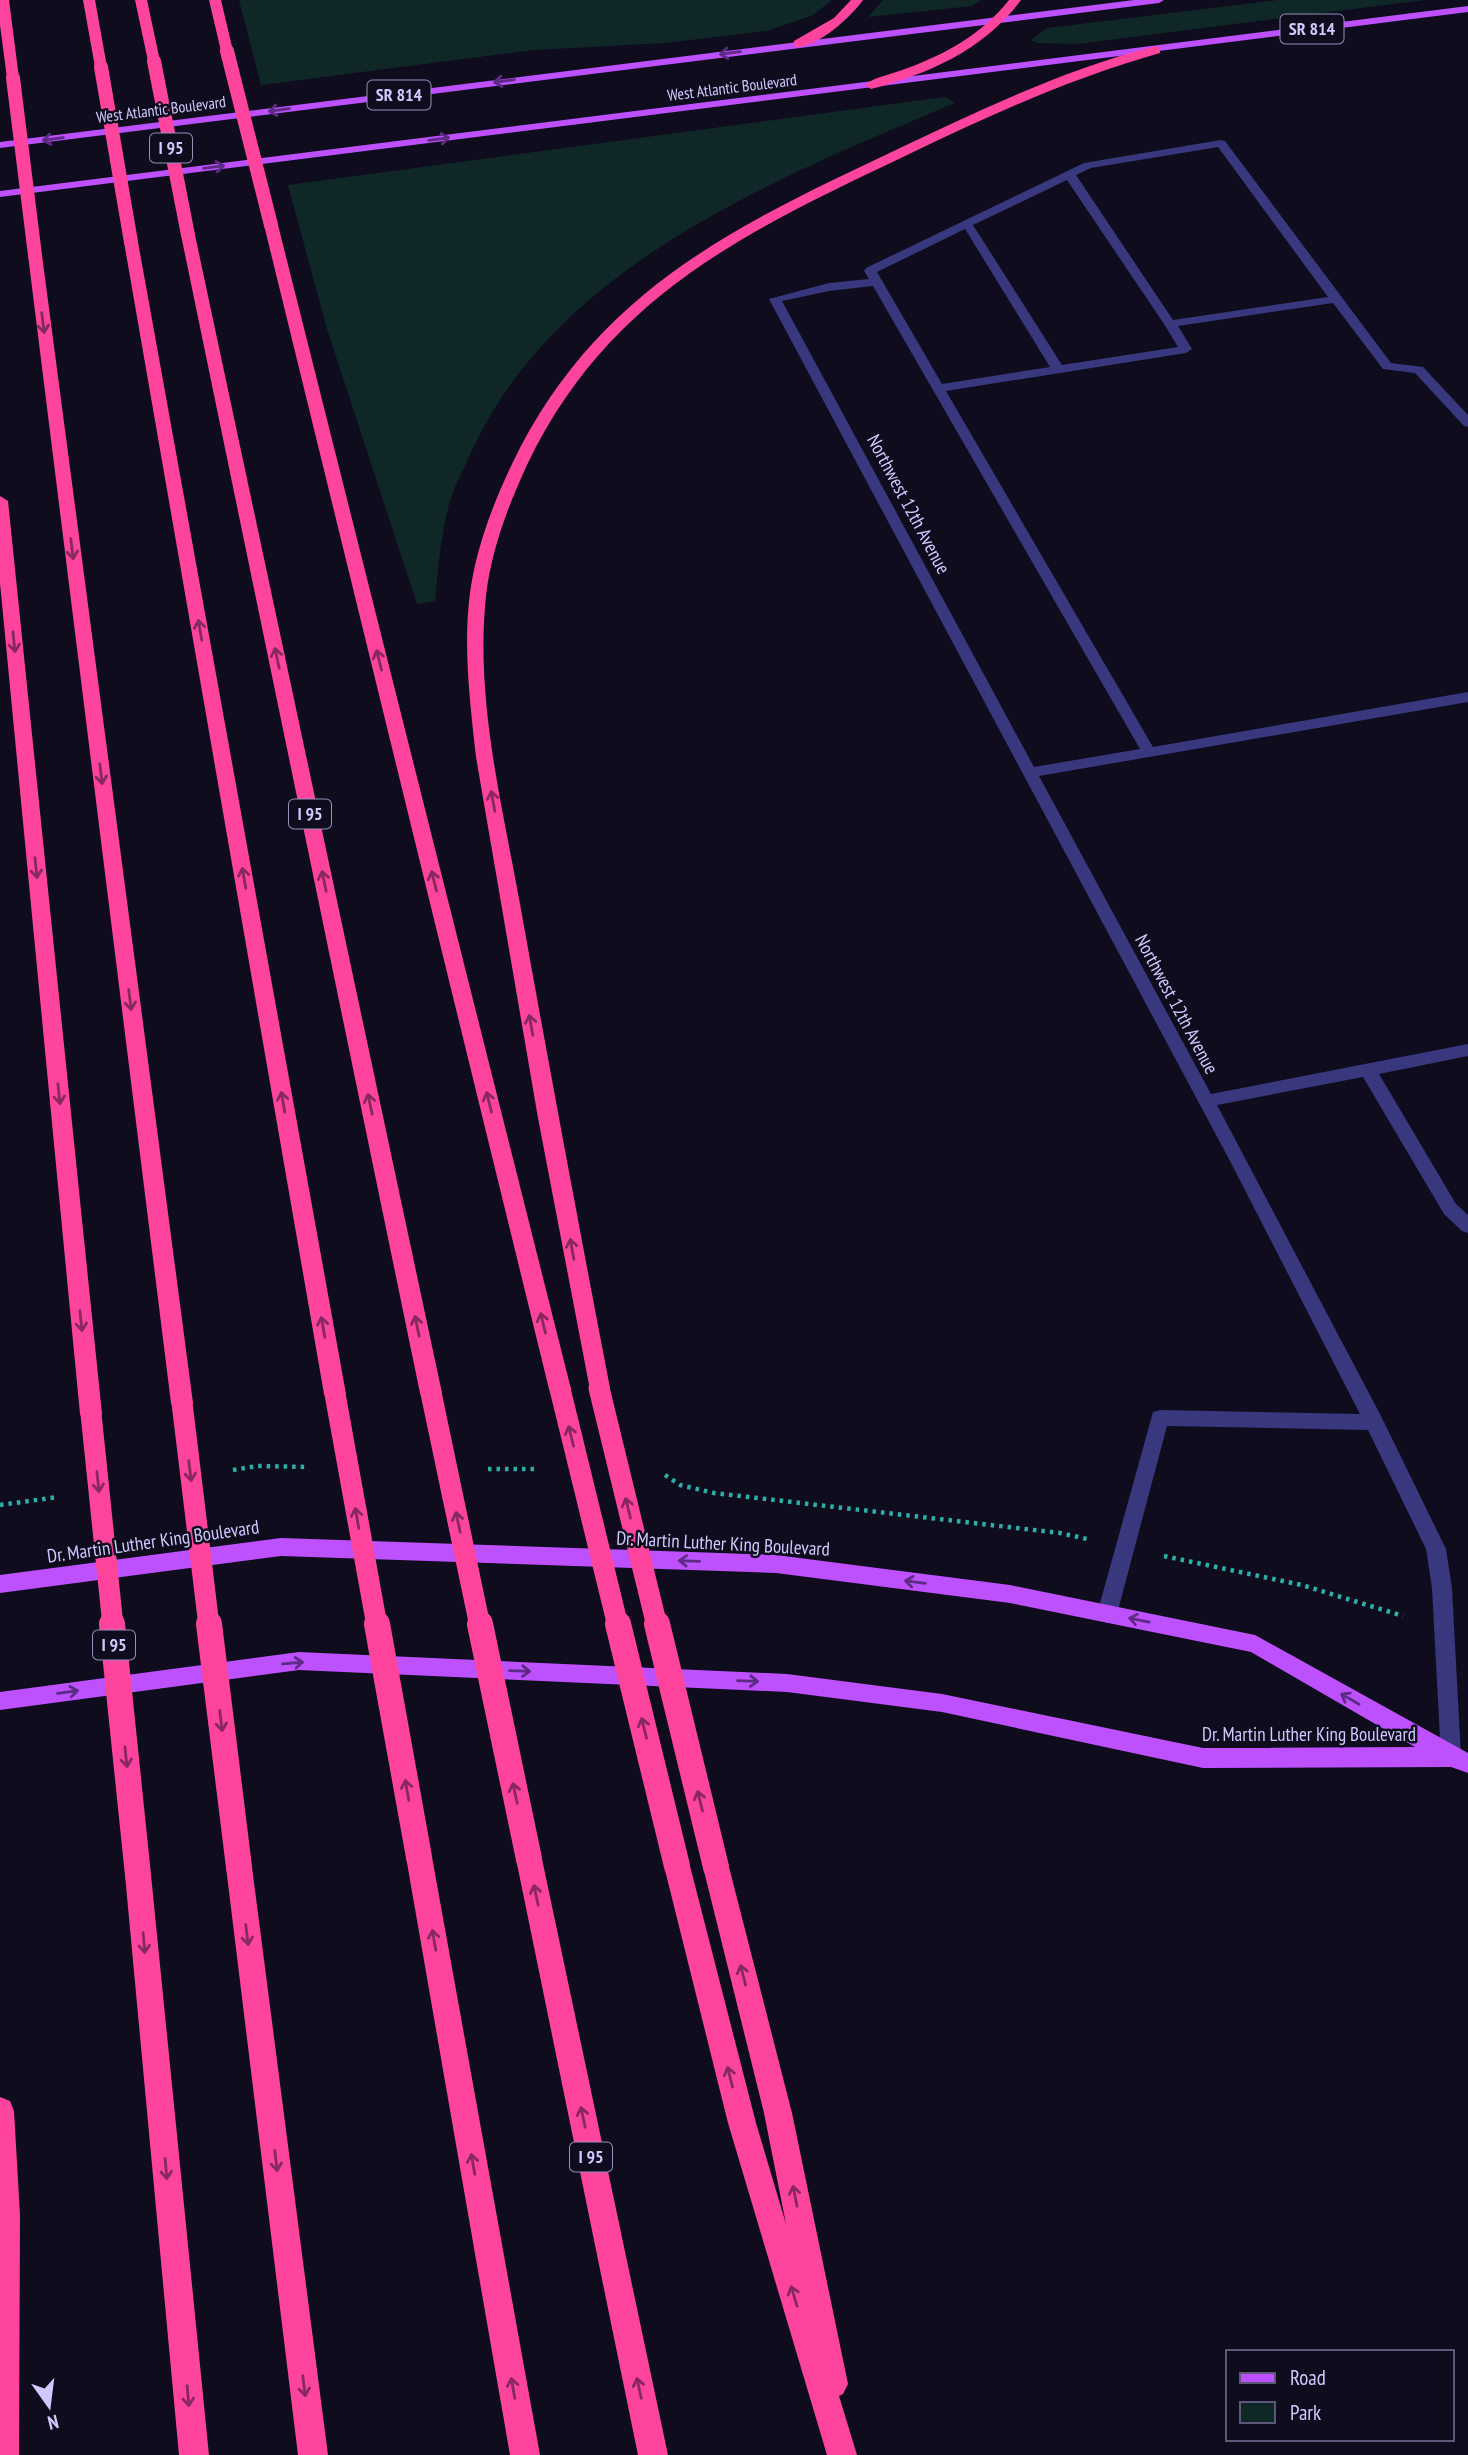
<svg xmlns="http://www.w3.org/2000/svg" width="1468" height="2455" font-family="'PT Sans Narrow',sans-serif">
<rect width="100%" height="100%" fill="#0f0c1e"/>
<path fill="#0f2827" d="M 239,0 L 832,0 L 813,15 L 767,31 L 665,43 L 534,50 L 261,85 Z
M 883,0 L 981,0 L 972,6 L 868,17 Z
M 1278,0 L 1425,0 L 1077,44 L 1038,43 L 1031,40 L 1047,28 Z
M 945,97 L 955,103 C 775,179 553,266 469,457 C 463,471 454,486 450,501 C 441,533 438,568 435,601 L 417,604 L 327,329 L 288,185 Z"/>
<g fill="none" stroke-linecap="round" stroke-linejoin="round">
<path stroke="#2dafa7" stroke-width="4.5" stroke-dasharray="3.5 5" stroke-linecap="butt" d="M 488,1469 L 539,1469
M 233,1470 L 257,1466 L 308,1467
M 665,1475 L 680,1485 L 714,1493 L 1060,1533 L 1087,1539
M 0,1505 L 58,1497
M 1164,1556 L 1302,1585 L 1403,1616"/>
<path fill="#39377d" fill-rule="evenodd" d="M 1221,140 L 1225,141 L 1391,363 L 1423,367 L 1468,415 L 1468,427 L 1464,426 L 1415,373 L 1383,369 L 1333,303 L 1178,326 L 1192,349 L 1186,353 L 946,391 L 1153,747 L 1468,692 L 1468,702 L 1039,776 L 1211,1094 L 1468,1044 L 1468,1056 L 1379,1074 L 1456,1204 L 1468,1215 L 1468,1233 L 1462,1231 L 1444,1214 L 1363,1077 L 1217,1105 L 1381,1416 L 1446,1549 L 1452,1588 L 1461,1757 L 1458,1764 L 1451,1767 L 1444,1764 L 1441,1757 L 1432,1588 L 1426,1549 L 1368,1430 L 1167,1426 L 1117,1614 L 1114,1620 L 1107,1623 L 1100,1620 L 1097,1614 L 1153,1412 L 1160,1410 L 1360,1414 L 1230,1161 L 769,299 L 829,283 L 869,279 L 864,271 L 866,268 L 1084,163 ZM 1218,147 L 1328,297 L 1173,320 L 1076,175 L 1091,168 ZM 1067,180 L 1164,324 L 1178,347 L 1062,365 L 973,225 ZM 965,229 L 1050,367 L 942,384 L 877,272 ZM 873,286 L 1140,749 L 1034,767 L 782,301 L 829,291 Z"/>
<path fill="#bd50ff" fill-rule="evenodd" d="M 1134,0 L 1164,0 L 1159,3 L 0,148 L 0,142 Z
M 1468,6 L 1468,12 L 0,197 L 0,191 Z
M 281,1538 L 776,1555 L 1010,1585 L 1255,1635 L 1468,1753 L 1468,1773 L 1451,1767 L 1203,1768 L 942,1712 L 787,1692 L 299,1670 L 0,1710 L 0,1692 L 299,1652 L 787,1674 L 942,1694 L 1203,1748 L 1415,1747 L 1251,1652 L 1010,1603 L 776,1573 L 281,1556 L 0,1593 L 0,1575 Z"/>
<path fill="#ff449e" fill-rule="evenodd" d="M 0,0 L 9,0 L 19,78 L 13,82 L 7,78 L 0,25 Z
M 83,0 L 95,0 L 107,67 L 105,70 L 97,70 L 95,67 Z
M 135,0 L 147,0 L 160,61 L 158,64 L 154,65 L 148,61 Z
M 209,0 L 221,0 L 233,51 L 231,54 L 223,54 L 221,51 Z
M 851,0 L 863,0 C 851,17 815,50 794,47 L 794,41 L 834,18 Z
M 1009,0 L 1021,0 C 985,49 929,74 871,89 L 865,85 C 874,77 892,74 905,69 C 946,54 981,35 1009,0 Z
M 1156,46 L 1160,47 L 1160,53 C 1071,78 988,116 905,156 C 745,232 607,297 527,465 C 508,506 491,551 486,596 C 475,699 502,804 520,904 C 549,1066 579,1227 610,1388 L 607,1395 L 599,1397 L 591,1395 L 538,1118 L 476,757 C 470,703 463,647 470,593 C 476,548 493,504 512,464 C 591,300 720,233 877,159 C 968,116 1058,71 1156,46 Z
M 271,221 L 278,225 L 571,1389 L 568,1396 L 560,1398 L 552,1396 L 549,1389 L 264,225 Z
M 188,231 L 195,235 L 442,1393 L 439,1400 L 431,1402 L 423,1400 L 420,1393 L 181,235 Z
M 131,238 L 138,242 L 346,1394 L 343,1401 L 335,1403 L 327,1401 L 324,1394 L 124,242 Z
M 35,251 L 42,255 L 193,1403 L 190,1410 L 182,1412 L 174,1410 L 171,1403 L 28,255 Z
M 0,496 L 8,501 L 102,1414 L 99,1421 L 91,1423 L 83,1421 L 80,1414 L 0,583 Z
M 419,1845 L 428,1848 L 432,1857 L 540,2455 L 510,2455 L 406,1857 L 410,1848 Z
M 529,1847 L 538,1850 L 542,1859 L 668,2455 L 638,2455 L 516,1859 L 520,1850 Z
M 677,1854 L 686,1857 L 690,1866 L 756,2123 L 786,2224 L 764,2113 L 703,1867 L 707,1858 L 716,1855 L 725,1858 L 729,1867 L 792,2113 L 848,2384 L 843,2394 L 839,2396 L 857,2455 L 827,2455 L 728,2123 L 664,1866 L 668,1857 Z
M 239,1855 L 248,1858 L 252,1867 L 328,2455 L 298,2455 L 226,1867 L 230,1858 Z
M 138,1863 L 147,1866 L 151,1875 L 209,2455 L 179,2455 L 125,1875 L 129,1866 Z
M 0,2097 L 10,2101 L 14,2111 L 20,2215 L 19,2455 L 0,2455 Z"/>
<path stroke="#ff449e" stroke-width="14" d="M 227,51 L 271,225
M 154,61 L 188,235
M 101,67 L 131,242
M 13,78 L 35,255"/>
<path stroke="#ff449e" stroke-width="21" d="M 599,1388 L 657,1626
M 560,1389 L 618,1626
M 431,1393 L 480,1626
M 335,1394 L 377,1626
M 182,1403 L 209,1626
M 91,1414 L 113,1626"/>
<path stroke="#ff449e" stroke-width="26" d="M 112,1624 L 138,1875
M 209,1624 L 239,1867
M 377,1624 L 419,1857
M 480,1624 L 529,1859
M 618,1624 L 677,1866
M 657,1624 L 716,1867"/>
</g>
<defs><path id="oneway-shaft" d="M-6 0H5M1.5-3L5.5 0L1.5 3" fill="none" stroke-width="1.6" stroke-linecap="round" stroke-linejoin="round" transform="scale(1.75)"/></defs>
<g stroke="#5d2b83">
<use href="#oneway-shaft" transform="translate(730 53) rotate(173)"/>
<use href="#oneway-shaft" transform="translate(504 81) rotate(173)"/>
<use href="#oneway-shaft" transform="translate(279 110) rotate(173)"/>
<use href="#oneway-shaft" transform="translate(53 139) rotate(173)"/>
<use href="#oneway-shaft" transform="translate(439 139) rotate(-7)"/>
<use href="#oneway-shaft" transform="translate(214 167) rotate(-7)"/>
<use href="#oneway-shaft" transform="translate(689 1561) rotate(-178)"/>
<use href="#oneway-shaft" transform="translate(915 1582) rotate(-173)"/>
<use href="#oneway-shaft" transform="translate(1139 1620) rotate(-169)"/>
<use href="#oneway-shaft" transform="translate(293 1663) rotate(-5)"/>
<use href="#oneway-shaft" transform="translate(520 1671) rotate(2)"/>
<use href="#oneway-shaft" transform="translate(748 1681) rotate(2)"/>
<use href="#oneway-shaft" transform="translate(68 1692) rotate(-8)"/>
<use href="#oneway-shaft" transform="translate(1350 1699) rotate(-150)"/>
</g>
<g stroke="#87285e">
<use href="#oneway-shaft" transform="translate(43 323) rotate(83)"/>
<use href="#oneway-shaft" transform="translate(72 549) rotate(83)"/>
<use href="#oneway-shaft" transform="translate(200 630) rotate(-100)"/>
<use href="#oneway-shaft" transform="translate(14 642) rotate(84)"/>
<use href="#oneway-shaft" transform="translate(277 658) rotate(-102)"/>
<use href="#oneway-shaft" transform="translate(379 660) rotate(-104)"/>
<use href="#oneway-shaft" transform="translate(101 774) rotate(83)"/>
<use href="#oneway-shaft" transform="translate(493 801) rotate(-100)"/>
<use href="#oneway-shaft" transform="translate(36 868) rotate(84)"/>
<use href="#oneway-shaft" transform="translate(244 878) rotate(-100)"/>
<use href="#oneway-shaft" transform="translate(324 881) rotate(-102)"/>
<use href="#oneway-shaft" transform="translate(434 881) rotate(-104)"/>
<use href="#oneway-shaft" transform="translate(130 1000) rotate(83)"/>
<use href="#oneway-shaft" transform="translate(531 1025) rotate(-100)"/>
<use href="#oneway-shaft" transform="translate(59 1094) rotate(84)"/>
<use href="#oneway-shaft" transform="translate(283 1102) rotate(-100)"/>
<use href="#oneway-shaft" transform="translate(489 1102) rotate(-104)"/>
<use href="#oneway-shaft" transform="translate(370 1104) rotate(-102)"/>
<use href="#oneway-shaft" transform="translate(572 1249) rotate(-100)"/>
<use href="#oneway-shaft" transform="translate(81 1321) rotate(84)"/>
<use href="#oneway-shaft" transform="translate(543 1323) rotate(-104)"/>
<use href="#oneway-shaft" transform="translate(417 1326) rotate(-102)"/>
<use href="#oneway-shaft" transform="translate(323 1327) rotate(-100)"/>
<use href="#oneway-shaft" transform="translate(571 1436) rotate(-104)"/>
<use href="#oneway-shaft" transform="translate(190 1471) rotate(83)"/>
<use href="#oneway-shaft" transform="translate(98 1482) rotate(84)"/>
<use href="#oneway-shaft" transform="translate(628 1508) rotate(-104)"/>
<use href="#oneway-shaft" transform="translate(357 1518) rotate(-100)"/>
<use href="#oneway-shaft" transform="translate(458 1522) rotate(-102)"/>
<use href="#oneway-shaft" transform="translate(221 1721) rotate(83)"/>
<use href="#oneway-shaft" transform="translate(644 1728) rotate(-104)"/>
<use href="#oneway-shaft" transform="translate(126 1757) rotate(84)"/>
<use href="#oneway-shaft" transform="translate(407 1790) rotate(-100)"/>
<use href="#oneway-shaft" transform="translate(515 1793) rotate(-102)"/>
<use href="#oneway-shaft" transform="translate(700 1801) rotate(-104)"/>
<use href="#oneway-shaft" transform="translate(536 1895) rotate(-102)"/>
<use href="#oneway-shaft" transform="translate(247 1935) rotate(83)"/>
<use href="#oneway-shaft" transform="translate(434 1940) rotate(-100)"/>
<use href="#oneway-shaft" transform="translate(144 1943) rotate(85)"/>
<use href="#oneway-shaft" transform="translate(743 1975) rotate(-104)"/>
<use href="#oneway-shaft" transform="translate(730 2077) rotate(-104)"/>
<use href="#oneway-shaft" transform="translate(583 2117) rotate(-102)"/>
<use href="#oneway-shaft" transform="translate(276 2161) rotate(83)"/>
<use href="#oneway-shaft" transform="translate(473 2164) rotate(-100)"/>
<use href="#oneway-shaft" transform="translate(166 2169) rotate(85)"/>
<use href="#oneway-shaft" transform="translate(795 2196) rotate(-101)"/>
<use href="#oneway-shaft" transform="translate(794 2296) rotate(-107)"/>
<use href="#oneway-shaft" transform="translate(304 2386) rotate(83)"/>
<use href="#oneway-shaft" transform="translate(513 2388) rotate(-100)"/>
<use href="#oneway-shaft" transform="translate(639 2388) rotate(-102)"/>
<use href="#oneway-shaft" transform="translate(188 2396) rotate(85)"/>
</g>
<g text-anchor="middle" stroke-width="5" stroke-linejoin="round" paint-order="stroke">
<g font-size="16" fill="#cfc9ff" stroke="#0f0c1e">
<text transform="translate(732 87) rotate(-7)" y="6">West Atlantic Boulevard</text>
<text transform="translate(161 109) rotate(-7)" y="6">West Atlantic Boulevard</text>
</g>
<g fill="#0f0c1e" stroke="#9590bc" stroke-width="2">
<rect x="1280.5" y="14.5" width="63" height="29" rx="5"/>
<rect x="367.5" y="80.5" width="63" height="29" rx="5"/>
<rect x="150" y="133.5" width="42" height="29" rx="5"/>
<rect x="289" y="799.5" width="42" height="29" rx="5"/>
<rect x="93" y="1630.5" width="42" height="29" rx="5"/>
<rect x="570" y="2142.5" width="42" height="29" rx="5"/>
</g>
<g font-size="18" font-weight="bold" fill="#cfc9ff">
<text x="1312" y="35">SR 814</text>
<text x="399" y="101">SR 814</text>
<text x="171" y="154">I 95</text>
<text x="310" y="820">I 95</text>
<text x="114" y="1651">I 95</text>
<text x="591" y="2163">I 95</text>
</g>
<g font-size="19" fill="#cfc9ff" stroke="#0f0c1e">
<text transform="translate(909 504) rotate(62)" y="7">Northwest 12th Avenue</text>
<text transform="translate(1177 1004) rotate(62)" y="7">Northwest 12th Avenue</text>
<text transform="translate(153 1541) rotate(-8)" y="7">Dr. Martin Luther King Boulevard</text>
<text transform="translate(723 1543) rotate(3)" y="7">Dr. Martin Luther King Boulevard</text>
<text x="1309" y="1741">Dr. Martin Luther King Boulevard</text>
</g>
</g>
<rect x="1226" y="2350" width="228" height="91" fill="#0f0c1e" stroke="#5c5878" stroke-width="2"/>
<rect x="1240" y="2373" width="35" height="10" fill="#bd50ff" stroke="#5c5878" stroke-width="2"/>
<text x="1290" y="2385" font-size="21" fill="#cfc9ff">Road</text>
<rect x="1240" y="2402" width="35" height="21" fill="#0f2827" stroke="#5c5878" stroke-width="2"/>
<text x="1290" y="2420" font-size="21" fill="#cfc9ff">Park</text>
<g transform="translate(49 2406) rotate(166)" stroke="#0f0c1e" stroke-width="5" paint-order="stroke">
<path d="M0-5L12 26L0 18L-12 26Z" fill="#cfc9ff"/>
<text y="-10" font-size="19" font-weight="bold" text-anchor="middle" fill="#cfc9ff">N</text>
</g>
</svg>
